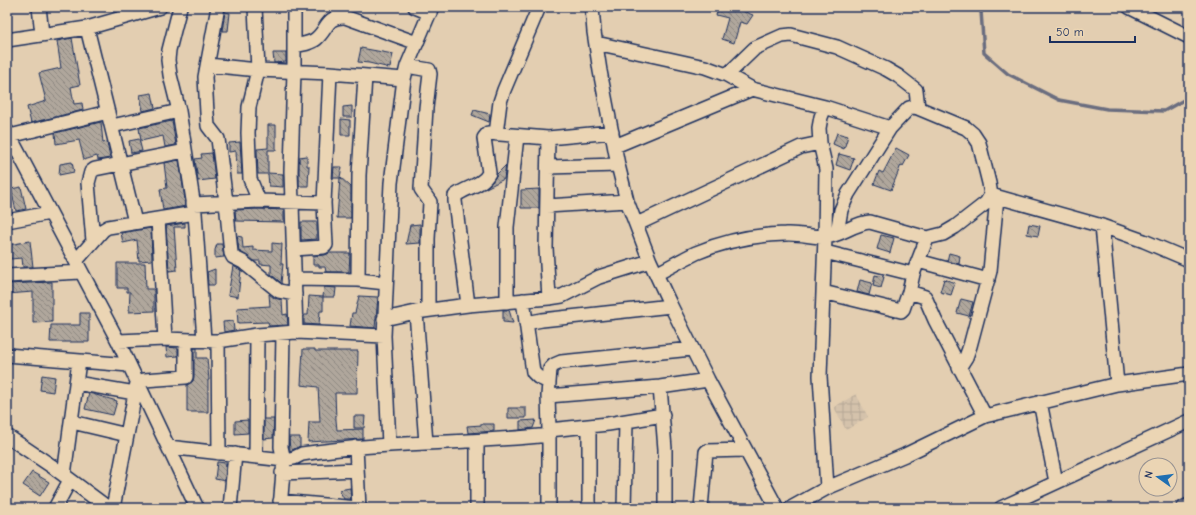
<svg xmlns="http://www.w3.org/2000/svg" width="1196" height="515" font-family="'Comic Neue',sans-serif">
<defs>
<pattern id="industrial-grid" width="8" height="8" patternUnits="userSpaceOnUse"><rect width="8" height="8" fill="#d4c2ab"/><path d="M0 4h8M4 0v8" fill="none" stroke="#b5a796"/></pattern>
<pattern id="building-back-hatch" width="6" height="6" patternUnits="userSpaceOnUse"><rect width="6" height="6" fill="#b0a79c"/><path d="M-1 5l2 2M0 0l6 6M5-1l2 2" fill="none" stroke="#8e8882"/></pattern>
</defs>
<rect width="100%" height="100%" fill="#e3ceb1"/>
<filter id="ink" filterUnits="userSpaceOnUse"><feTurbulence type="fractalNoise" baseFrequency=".025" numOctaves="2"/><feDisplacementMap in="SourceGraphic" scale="8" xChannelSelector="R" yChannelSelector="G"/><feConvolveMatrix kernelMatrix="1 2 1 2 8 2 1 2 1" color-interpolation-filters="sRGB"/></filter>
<g filter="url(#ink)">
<path fill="url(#industrial-grid)" d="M 856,394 L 868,417 L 846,430 L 834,407 Z"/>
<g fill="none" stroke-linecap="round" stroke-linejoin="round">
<path stroke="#6a6d7f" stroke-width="3.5" d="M 970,7 L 981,11 L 984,53 L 1008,74 L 1059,100 L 1107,109 L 1164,111 L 1189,97"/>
</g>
<path fill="url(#building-back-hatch)" stroke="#1b2f5e" d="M 719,7 L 732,7 L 753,15 L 747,24 L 740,22 L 734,43 L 722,39 L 728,18 L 716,15 Z
M 225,12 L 230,13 L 228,31 L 222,31 Z
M 72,38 L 80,85 L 71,87 L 74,104 L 82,103 L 83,110 L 31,123 L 27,107 L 46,101 L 39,73 L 61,68 L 57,41 Z
M 361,48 L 393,54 L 390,68 L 369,63 L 358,62 Z
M 273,53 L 286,53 L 286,62 L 274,63 Z
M 152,93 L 155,108 L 143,111 L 140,95 Z
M 352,106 L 352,117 L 343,117 L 343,107 Z
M 474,110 L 490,114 L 489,122 L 472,115 Z
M 341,119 L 350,120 L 350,135 L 341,135 Z
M 172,121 L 176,145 L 165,147 L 163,136 L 141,141 L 139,128 Z
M 101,122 L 103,143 L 107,142 L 110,158 L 98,160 L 97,156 L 84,160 L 79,140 L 56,144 L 55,133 Z
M 268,125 L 276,125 L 276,150 L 268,150 L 268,173 L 283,174 L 283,187 L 269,186 L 268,174 L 258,174 L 257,149 L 268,148 Z
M 837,133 L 848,136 L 844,149 L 833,144 Z
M 139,139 L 142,151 L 131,153 L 129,141 Z
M 240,142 L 242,174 L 237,174 L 236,151 L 229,152 L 229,143 Z
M 896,148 L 909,155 L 903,166 L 901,165 L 891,190 L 874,184 L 879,171 L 883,173 Z
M 212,153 L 215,179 L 198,181 L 195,159 L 202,158 L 201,154 Z
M 839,154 L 854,158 L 850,170 L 836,165 Z
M 307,156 L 307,166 L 309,166 L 308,186 L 299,186 L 299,157 Z
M 179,160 L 186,206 L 163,210 L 160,189 L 167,188 L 164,163 Z
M 72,162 L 74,172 L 59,175 L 60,164 Z
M 506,165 L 504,179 L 484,189 L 492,182 L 497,174 Z
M 334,167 L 342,167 L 340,177 L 351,187 L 351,218 L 337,218 L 340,178 L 333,178 Z
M 21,187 L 26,209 L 16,211 L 11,189 Z
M 539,189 L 539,208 L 521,208 L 521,190 Z
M 259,209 L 284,210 L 284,222 L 236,221 L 235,210 Z
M 301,222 L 317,222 L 317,239 L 301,240 Z
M 185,223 L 185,227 L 174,227 L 177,270 L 169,271 L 166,226 Z
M 420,224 L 420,243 L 406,244 L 410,225 Z
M 1029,224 L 1040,226 L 1038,236 L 1027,234 Z
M 151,228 L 152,260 L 139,261 L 137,240 L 123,243 L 121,233 Z
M 881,235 L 894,238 L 890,253 L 877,249 Z
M 237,236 L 242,237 L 243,248 L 253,247 L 253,250 L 272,251 L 272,243 L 282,244 L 281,264 L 283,264 L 281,283 L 271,274 L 271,265 L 260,264 L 260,261 L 254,261 L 239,251 Z
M 30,241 L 33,267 L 23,267 L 22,258 L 10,259 L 9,245 Z
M 217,244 L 222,244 L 224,257 L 215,258 L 215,250 Z
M 329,253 L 350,253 L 349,272 L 326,272 L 325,267 L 319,267 L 319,265 L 313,265 L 313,256 L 325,255 Z
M 949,253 L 960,256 L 959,264 L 947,261 Z
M 117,263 L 145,263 L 146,289 L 154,289 L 154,311 L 129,312 L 130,292 L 127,292 L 127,288 L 117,288 Z
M 233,266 L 241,270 L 238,297 L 228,295 Z
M 215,269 L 215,285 L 208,285 L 207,272 Z
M 875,275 L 884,277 L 881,288 L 873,286 Z
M 944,279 L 955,283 L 951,295 L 940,292 Z
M 860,280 L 872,283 L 869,295 L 857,292 Z
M 52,282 L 52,322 L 33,323 L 33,292 L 7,294 L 7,284 Z
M 324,287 L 336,288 L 335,297 L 323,297 Z
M 269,294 L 274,298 L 282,300 L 283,315 L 287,314 L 288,325 L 269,326 L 268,322 L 238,323 L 237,308 L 270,306 Z
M 309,296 L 323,297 L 323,311 L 320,311 L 319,325 L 304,324 L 304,315 L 308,315 Z
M 359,296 L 378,297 L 375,328 L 350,326 L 352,313 L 355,313 Z
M 961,299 L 973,302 L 969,316 L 957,313 Z
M 503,310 L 509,310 L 513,323 L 503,322 Z
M 80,313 L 89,313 L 89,342 L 50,342 L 51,325 L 80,325 Z
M 233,321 L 234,330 L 224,332 L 223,322 Z
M 166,347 L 178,348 L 178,356 L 167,357 Z
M 194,348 L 197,348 L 197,358 L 207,358 L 209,380 L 208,380 L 208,412 L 187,412 L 187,385 L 193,381 L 194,377 Z
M 303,349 L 315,349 L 315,351 L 358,351 L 357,393 L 335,393 L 336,420 L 337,430 L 363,429 L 363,439 L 308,442 L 309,422 L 320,422 L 318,387 L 301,385 Z
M 42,375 L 55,377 L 53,392 L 40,390 Z
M 89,393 L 117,401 L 113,415 L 85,409 Z
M 508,408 L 526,408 L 526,418 L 508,418 Z
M 354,416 L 365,416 L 364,428 L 354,428 Z
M 264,419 L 274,419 L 273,438 L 264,439 Z
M 248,420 L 248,433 L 235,434 L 235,421 Z
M 536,420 L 533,428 L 520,430 L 520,421 Z
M 482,424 L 494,424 L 494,431 L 468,433 L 467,426 L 482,425 Z
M 289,437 L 300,437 L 300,446 L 290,451 Z
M 217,462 L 226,463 L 225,481 L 215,479 Z
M 32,472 L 49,482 L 40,496 L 23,485 Z
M 350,488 L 351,499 L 344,499 L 339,490 Z"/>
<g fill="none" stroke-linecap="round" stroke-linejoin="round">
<g stroke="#1b2f5e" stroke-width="16">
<path id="minor" d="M 39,7 L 42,34
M 180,7 L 169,50 L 168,60 L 170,75 L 179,111 L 195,213 L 204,340
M 218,7 L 205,77 L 207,113 L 208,126 L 218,139 L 226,202 L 231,253 L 233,257 L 243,262 L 275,288 L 279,291 L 295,294
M 255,7 L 258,70 L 249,107 L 248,133 L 250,179 L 259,201
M 294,7 L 294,71 L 291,171 L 296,332
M 415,7 L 430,13
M 592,7 L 594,32 L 600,71 L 618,165 L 627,201 L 650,261 L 671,306 L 708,380 L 777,508
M 1129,7 L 1189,37
M 87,28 L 135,222
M 7,40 L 87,28 L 160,7
M 596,43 L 705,67 L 727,75 L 752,89 L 825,107 L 890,128
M 294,46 C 301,44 310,44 316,39 C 328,29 326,16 345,17 L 417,43
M 208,65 L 258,70 L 330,73 L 404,79
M 407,66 L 429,70 L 430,74 L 426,108 L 421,189 L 430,202 L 428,239 L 428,310
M 727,75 L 755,48 L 782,36 L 791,35 L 837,47 L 886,69 L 898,76 L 916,90 L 918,108
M 825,107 L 821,117 L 819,128 L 820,143 L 826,169 L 825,237 L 820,376 L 827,488
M 112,126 L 179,111
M 7,131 L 118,341 L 197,508
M 496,134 L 500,102 L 504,90 L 539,7
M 10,136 L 108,112
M 548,138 L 546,248 L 549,298
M 615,146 L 752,89
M 548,167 L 618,165
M 991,195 L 1102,226 L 1144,241 L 1189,260
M 193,204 L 259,201 L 324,203
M 547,206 L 627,201
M 158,219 L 165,339
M 7,221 L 50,213
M 637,224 L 801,147 L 820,143
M 1102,226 L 1117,384
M 93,241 L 88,183 L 91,172 L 95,169 L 185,151
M 293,249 L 324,247 L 326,245 L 324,203 L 330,73
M 825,252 L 913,274
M 76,261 L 103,230 L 108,227 L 195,213
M 918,261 L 988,280
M 656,274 C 670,267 683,259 696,253 C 724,241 756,235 785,234 C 799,233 812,237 825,237 C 841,236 854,223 870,222 L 927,238 L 943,234 L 955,227 L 986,203 L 991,195 L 989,183 L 979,143 L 973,134 L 966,128 L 918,108 L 913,107 L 909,108 L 890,128 L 848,194 L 841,210 L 837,233
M 7,276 L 81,272
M 294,279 L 358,280 L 386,283
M 358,280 L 359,175 L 365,76
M 823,292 L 901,311 L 903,309 L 909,292 L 913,274 L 927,238
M 909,292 L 925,297 L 935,320 L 985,416
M 523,300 L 533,372 L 538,377 L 549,382
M 507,302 L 507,227 L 517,136
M 468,305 L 455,201 L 455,196 C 466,187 482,186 489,173 L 484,138 L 488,133 L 548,138 L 612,132
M 416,312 L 426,443
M 384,319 L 416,312 L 468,305 L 549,298 L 562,296 L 599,277 L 650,261
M 526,323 L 542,320 L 671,306
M 118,341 L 165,339 L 218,341 L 257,335 L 296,332 L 384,336
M 218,341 L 219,453
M 7,355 L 129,365
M 959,368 L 966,357 L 970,346 L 990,271 L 997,197
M 76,383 L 135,393
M 660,387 L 665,449 L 665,508
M 548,396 L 660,387 L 708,380
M 1040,402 L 1056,482
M 72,422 L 127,435
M 549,430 L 608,424 L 663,415
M 7,436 L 53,467 L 108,508
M 389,445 L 384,336 L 391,183 L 404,79 L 407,66 L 432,7
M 168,447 L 284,460 L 294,458 L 302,454 C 384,441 467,444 549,435
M 356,447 L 359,508
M 256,457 L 257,335
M 282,473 L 357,470
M 64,475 L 79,361
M 280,501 L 357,508
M 55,508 L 70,480
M 113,508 L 137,383 L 144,380 L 186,377 L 186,340
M 230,508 L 235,454
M 280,508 L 284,460 L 281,447 L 283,333
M 477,508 L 477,441
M 549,508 L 549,430 L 548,396 L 550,369 L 554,365 L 561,362 L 692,349
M 589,508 L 589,426
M 624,508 L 626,422
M 701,508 L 706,452 L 707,451 L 745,450
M 791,508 L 827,488 L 905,455 L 985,416 L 1117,384 L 1189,374
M 1001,508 L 1189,421
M 1183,508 L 1189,505"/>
</g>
<use href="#minor" stroke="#ebd5b4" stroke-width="13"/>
</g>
</g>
<rect width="1196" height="515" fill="none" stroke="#ebd5b4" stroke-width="24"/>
<rect x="12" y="12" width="1172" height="491" fill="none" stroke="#1b2f5e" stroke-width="1.5" filter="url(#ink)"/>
<g transform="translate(1158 477) rotate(284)"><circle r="19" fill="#ebd5b4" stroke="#989392"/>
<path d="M0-3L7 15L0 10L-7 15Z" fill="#1f6fb2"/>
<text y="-6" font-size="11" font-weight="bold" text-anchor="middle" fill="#1b2f5e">N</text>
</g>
<path d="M1050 36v6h85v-6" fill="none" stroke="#1b2f5e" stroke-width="2"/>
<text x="1056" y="36" font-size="12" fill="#1b2f5e" stroke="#ebd5b4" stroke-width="3" paint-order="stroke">50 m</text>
</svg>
